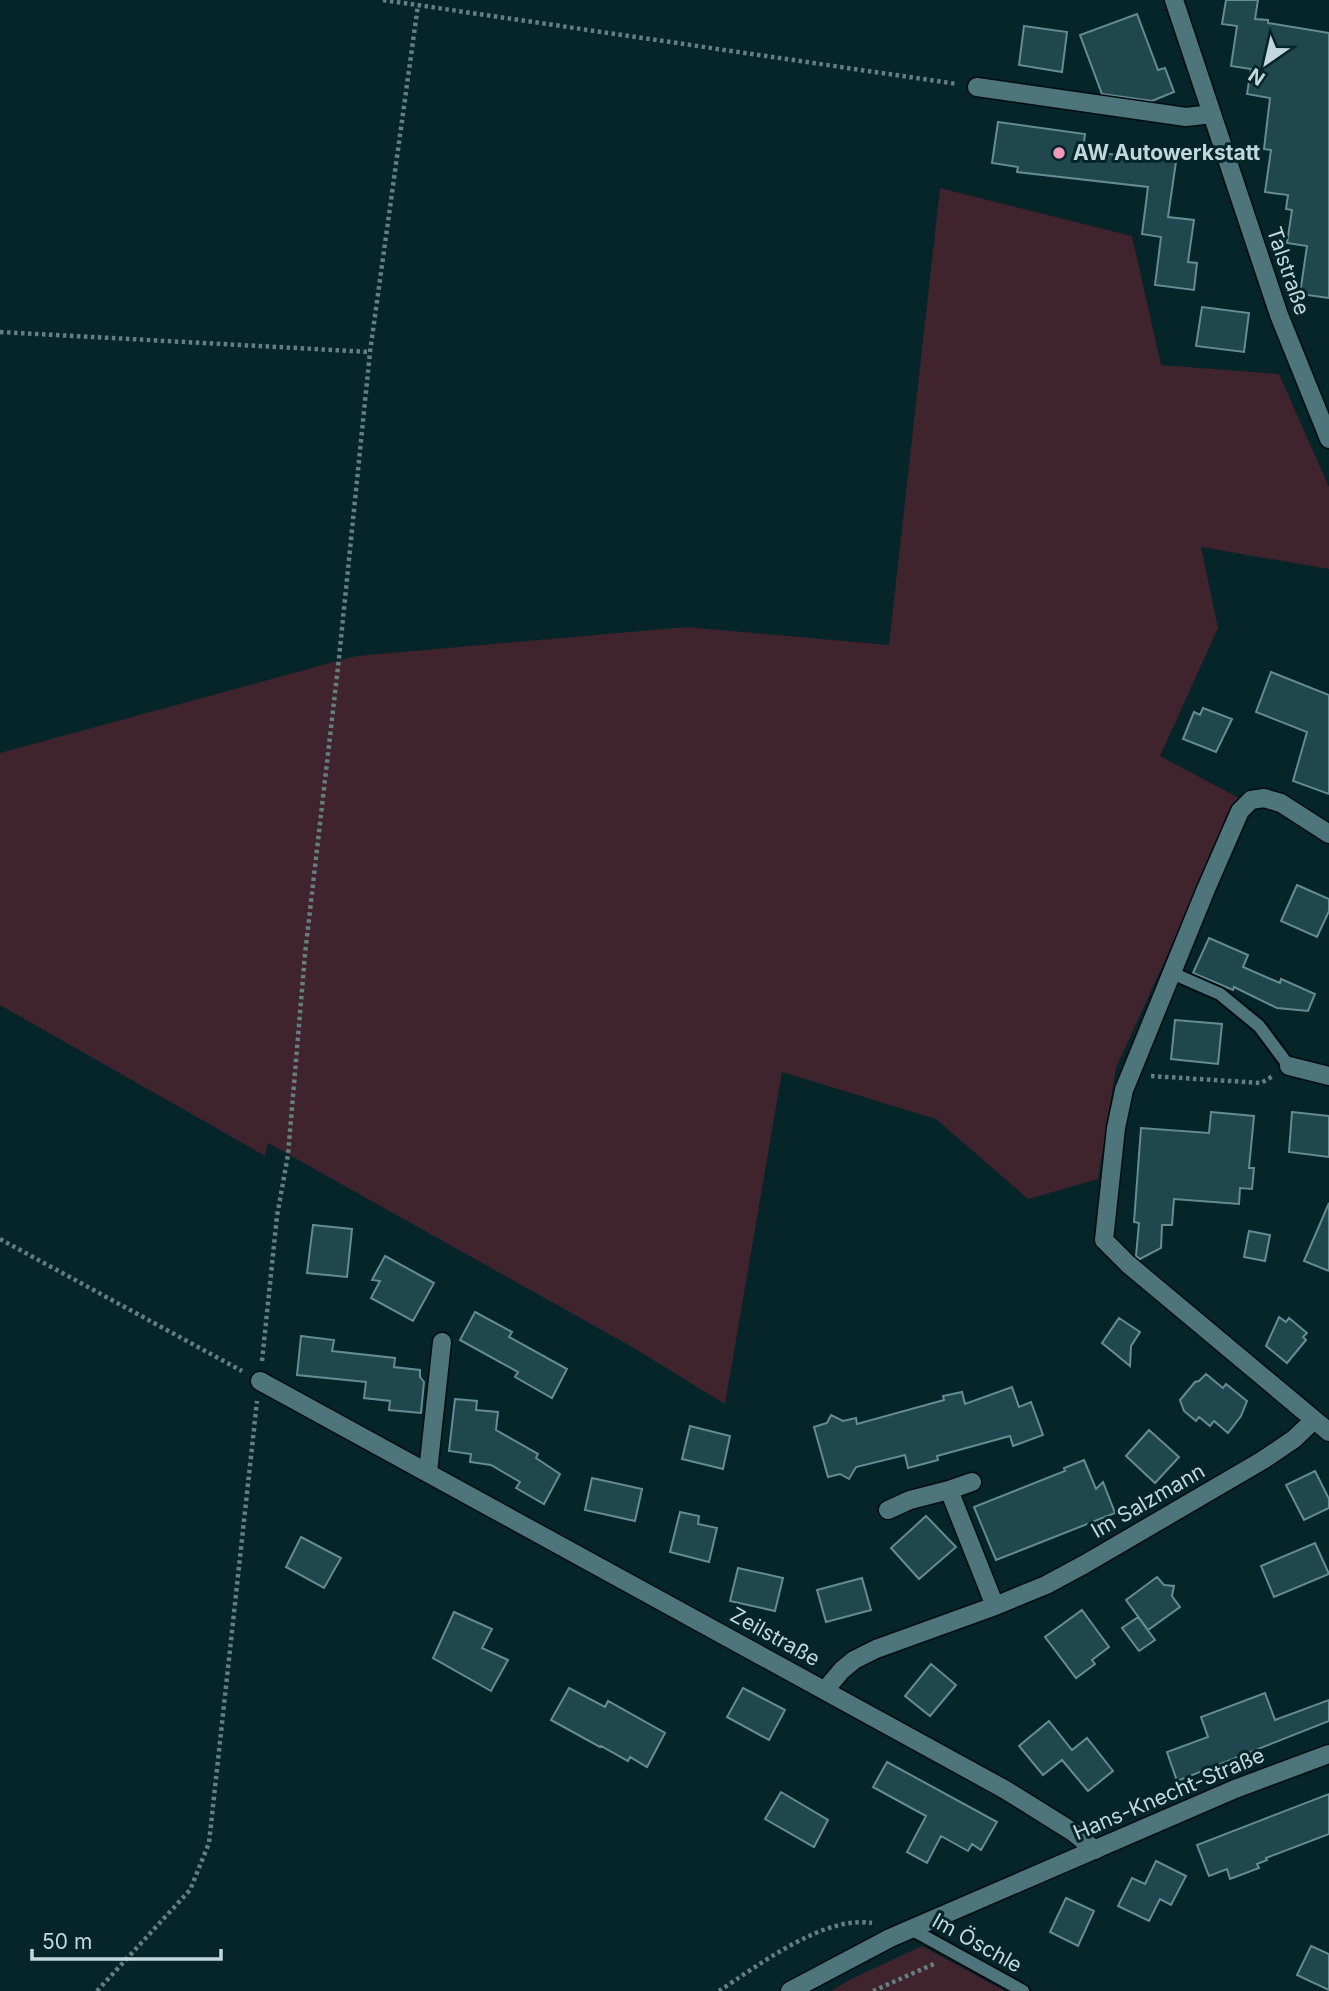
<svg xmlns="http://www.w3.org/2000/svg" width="1329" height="1991" font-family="Inter,sans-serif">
<rect width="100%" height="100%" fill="#052529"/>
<path fill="#3f232d" d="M 940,188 L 1132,236 L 1161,365 L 1279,374 L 1329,487 L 1329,569 L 1201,547 L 1218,628 L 1160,756 L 1239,798 L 1116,1068 L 1098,1179 L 1028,1199 L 936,1119 L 782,1072 L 725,1404 L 632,1347 L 268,1143 L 265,1156 L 0,1005 L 0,753 L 356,656 L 686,627 L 889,645 Z
M 922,1946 L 1005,1991 L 831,1991 L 853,1978 Z"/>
<path fill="#1f474d" stroke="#648c93" stroke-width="2" d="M 1226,0 L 1258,0 L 1255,19 L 1268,20 L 1268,23 L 1329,33 L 1329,298 L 1300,294 L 1307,246 L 1287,243 L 1292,210 L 1286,209 L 1288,195 L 1265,192 L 1271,150 L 1264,149 L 1270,98 L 1247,94 L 1251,69 L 1231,66 L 1237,26 L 1222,24 Z
M 1137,14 L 1158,70 L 1165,68 L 1174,92 L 1152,101 L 1102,94 L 1080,35 Z
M 1024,26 L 1067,32 L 1062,72 L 1019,65 Z
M 998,122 L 1085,134 L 1083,150 L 1123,156 L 1124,148 L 1177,155 L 1168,217 L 1194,220 L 1188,262 L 1197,263 L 1194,290 L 1155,285 L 1161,237 L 1142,234 L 1148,187 L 1017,172 L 1018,167 L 992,163 Z
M 1202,307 L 1249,313 L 1244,352 L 1196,346 Z
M 1271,672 L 1329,695 L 1329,794 L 1293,781 L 1307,732 L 1256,712 Z
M 1203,708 L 1232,719 L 1216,752 L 1183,739 L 1194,712 L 1200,715 Z
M 1297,885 L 1329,899 L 1329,911 L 1317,937 L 1281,921 Z
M 1209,938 L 1248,955 L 1243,967 L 1280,983 L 1281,979 L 1315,994 L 1308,1011 L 1277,1008 L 1234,987 L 1233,990 L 1193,973 Z
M 1175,1020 L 1222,1024 L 1218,1064 L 1171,1059 Z
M 1211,1112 L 1254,1116 L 1249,1168 L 1254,1168 L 1252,1189 L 1240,1188 L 1239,1204 L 1174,1199 L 1172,1225 L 1162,1225 L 1161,1248 L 1140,1259 L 1136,1256 L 1139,1223 L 1134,1222 L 1141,1128 L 1209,1133 Z
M 1292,1112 L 1329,1116 L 1329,1157 L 1289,1152 Z
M 1329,1203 L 1329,1271 L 1304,1261 Z
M 313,1225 L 352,1229 L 347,1277 L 307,1273 Z
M 1249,1231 L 1270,1235 L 1265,1261 L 1244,1257 Z
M 385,1256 L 434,1283 L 413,1321 L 371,1298 L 380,1281 L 372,1280 Z
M 475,1312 L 512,1332 L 509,1337 L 567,1369 L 552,1398 L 515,1377 L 518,1372 L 460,1340 Z
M 1279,1317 L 1286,1322 L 1289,1318 L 1307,1333 L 1303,1337 L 1306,1340 L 1287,1363 L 1266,1346 Z
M 1119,1318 L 1140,1332 L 1131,1346 L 1130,1366 L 1102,1343 Z
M 301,1336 L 334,1340 L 332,1351 L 395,1358 L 394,1367 L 420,1370 L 420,1377 L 424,1382 L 421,1413 L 389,1410 L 390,1401 L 364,1398 L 366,1382 L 297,1375 Z
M 1206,1374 L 1223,1388 L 1226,1384 L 1247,1401 L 1241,1416 L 1228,1433 L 1214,1421 L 1210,1426 L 1199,1417 L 1196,1421 L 1184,1411 L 1180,1400 L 1195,1382 L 1199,1381 Z
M 1012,1387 L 1019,1407 L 1031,1402 L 1043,1435 L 1013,1446 L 1010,1436 L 937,1456 L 938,1460 L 908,1468 L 905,1455 L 856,1467 L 849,1479 L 840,1474 L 828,1477 L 814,1427 L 827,1423 L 831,1415 L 843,1421 L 856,1418 L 857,1424 L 944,1400 L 943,1396 L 962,1392 L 965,1404 Z
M 455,1399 L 477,1401 L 476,1410 L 498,1412 L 496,1430 L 538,1454 L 536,1458 L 560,1474 L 544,1504 L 516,1488 L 520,1482 L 491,1465 L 470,1462 L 471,1454 L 449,1451 Z
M 690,1426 L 730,1436 L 723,1469 L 682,1459 Z
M 1149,1430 L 1179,1457 L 1155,1483 L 1126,1456 Z
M 1084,1460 L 1096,1489 L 1103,1482 L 1115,1513 L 996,1560 L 974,1507 L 1065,1471 L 1064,1468 Z
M 1315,1471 L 1329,1499 L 1329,1508 L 1304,1520 L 1286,1485 Z
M 592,1478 L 642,1489 L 635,1521 L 585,1510 Z
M 680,1512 L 699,1516 L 698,1524 L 717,1528 L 709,1562 L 670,1552 Z
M 926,1516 L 956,1547 L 919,1579 L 891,1548 Z
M 301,1537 L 341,1558 L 324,1588 L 286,1567 Z
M 1315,1543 L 1329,1574 L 1274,1597 L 1261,1566 Z
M 738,1568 L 783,1578 L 775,1611 L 730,1601 Z
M 1157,1577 L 1164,1585 L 1174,1586 L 1172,1596 L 1180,1607 L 1148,1630 L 1126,1600 Z
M 862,1578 L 871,1610 L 826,1622 L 817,1590 Z
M 1082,1610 L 1109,1647 L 1092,1660 L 1095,1664 L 1076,1678 L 1045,1637 Z
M 454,1612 L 492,1629 L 482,1648 L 508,1660 L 491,1691 L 433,1658 Z
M 1138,1617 L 1155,1640 L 1139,1651 L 1122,1628 Z
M 931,1664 L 956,1685 L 930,1716 L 905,1696 Z
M 569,1688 L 605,1707 L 608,1701 L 665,1733 L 647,1767 L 630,1757 L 628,1761 L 601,1746 L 600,1747 L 551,1720 Z
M 743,1688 L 785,1710 L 769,1740 L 727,1717 Z
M 1265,1693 L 1275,1720 L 1329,1700 L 1329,1721 L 1177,1781 L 1167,1752 L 1208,1737 L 1201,1717 Z
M 1049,1721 L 1072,1750 L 1087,1738 L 1113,1771 L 1088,1791 L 1062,1760 L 1043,1775 L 1019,1746 Z
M 887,1762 L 997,1822 L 981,1850 L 972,1844 L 968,1851 L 941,1836 L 927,1863 L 907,1852 L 926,1816 L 873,1787 Z
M 781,1792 L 828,1820 L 814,1847 L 765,1819 Z
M 1329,1794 L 1329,1834 L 1266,1858 L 1267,1860 L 1257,1864 L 1259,1868 L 1230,1879 L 1227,1869 L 1209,1876 L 1197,1845 Z
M 1156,1861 L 1186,1876 L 1171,1905 L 1160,1899 L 1149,1921 L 1118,1906 L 1132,1878 L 1145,1884 Z
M 1066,1898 L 1094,1911 L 1078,1946 L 1050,1932 Z
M 1311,1946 L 1329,1954 L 1329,1990 L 1297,1975 Z"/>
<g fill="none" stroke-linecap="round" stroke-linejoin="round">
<g stroke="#000d10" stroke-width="16">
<path id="lane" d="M 1172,973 L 1220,994 L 1259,1026 L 1289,1066
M 911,1929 L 1023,1991"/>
</g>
<g stroke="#000d10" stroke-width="21">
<path id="street" d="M 1174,0 L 1279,315 L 1329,439
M 977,87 L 1186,117 L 1212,114
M 1329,834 L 1281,803 L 1264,798 L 1251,800 L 1240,811 L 1206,889 L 1124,1090 L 1116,1128 L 1104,1240 L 1128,1264 L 1329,1432
M 1289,1066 L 1329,1076
M 260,1381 L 1004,1789 L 1073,1832 L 1095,1850
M 428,1472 L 442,1342
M 949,1490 L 972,1482
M 888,1510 L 910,1500 L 949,1490 L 995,1606
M 825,1690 L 842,1670 L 854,1660 L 876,1649 L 995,1606 L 1046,1585 L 1085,1564 L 1263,1460 L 1294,1439 L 1314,1420"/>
</g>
<g stroke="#000d10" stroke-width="21">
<path id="secondary" d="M 790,1991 L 890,1938 L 1235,1789 L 1329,1754"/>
</g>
<path stroke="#647e82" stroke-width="4.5" stroke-dasharray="3.5 3.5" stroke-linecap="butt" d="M 383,0 L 957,84
M 0,332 L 370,352
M 1151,1076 L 1261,1083 L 1273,1076
M 0,1239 L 242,1371
M 262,1361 L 277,1216 L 288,1155 L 305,954 L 339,658 L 370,352 L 418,5
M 97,1991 L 190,1890 L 209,1843 L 257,1401
M 719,1991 C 759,1965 824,1915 872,1923
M 873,1991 L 936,1963"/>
<use href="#lane" stroke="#4d757b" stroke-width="12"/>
<use href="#street" stroke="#4d757b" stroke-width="18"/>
<use href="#secondary" stroke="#4d757b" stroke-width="18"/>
</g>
<circle fill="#ef9ab8" stroke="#052529" stroke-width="2.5" cx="1059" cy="153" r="7"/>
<g text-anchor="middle" stroke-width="6" stroke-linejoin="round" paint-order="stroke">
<g font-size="21" font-weight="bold" fill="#c3d8dc" stroke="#052529" text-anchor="start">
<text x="1073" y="160">AW Autowerkstatt</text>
</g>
<g font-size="21" fill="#c3d8dc" stroke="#052529">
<text transform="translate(1288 271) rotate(71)" y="7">Talstraße</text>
<text transform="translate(1148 1501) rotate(-30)" y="7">Im Salzmann</text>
<text transform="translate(775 1637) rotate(29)" y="7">Zeilstraße</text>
<text transform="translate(1169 1794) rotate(-23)" y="7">Hans-Knecht-Straße</text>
<text transform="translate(977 1943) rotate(29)" y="7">Im Öschle</text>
</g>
</g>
<g transform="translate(1266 63) rotate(214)" stroke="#052529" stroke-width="5" paint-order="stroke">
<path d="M0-5L12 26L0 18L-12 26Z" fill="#c3d8dc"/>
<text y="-10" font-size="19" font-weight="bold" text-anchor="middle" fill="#c3d8dc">N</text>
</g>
<path d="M32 1949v10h189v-10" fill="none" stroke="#c3d8dc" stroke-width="3.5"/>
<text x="42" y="1949" font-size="21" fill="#c3d8dc" stroke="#052529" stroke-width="5" paint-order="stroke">50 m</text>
</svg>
